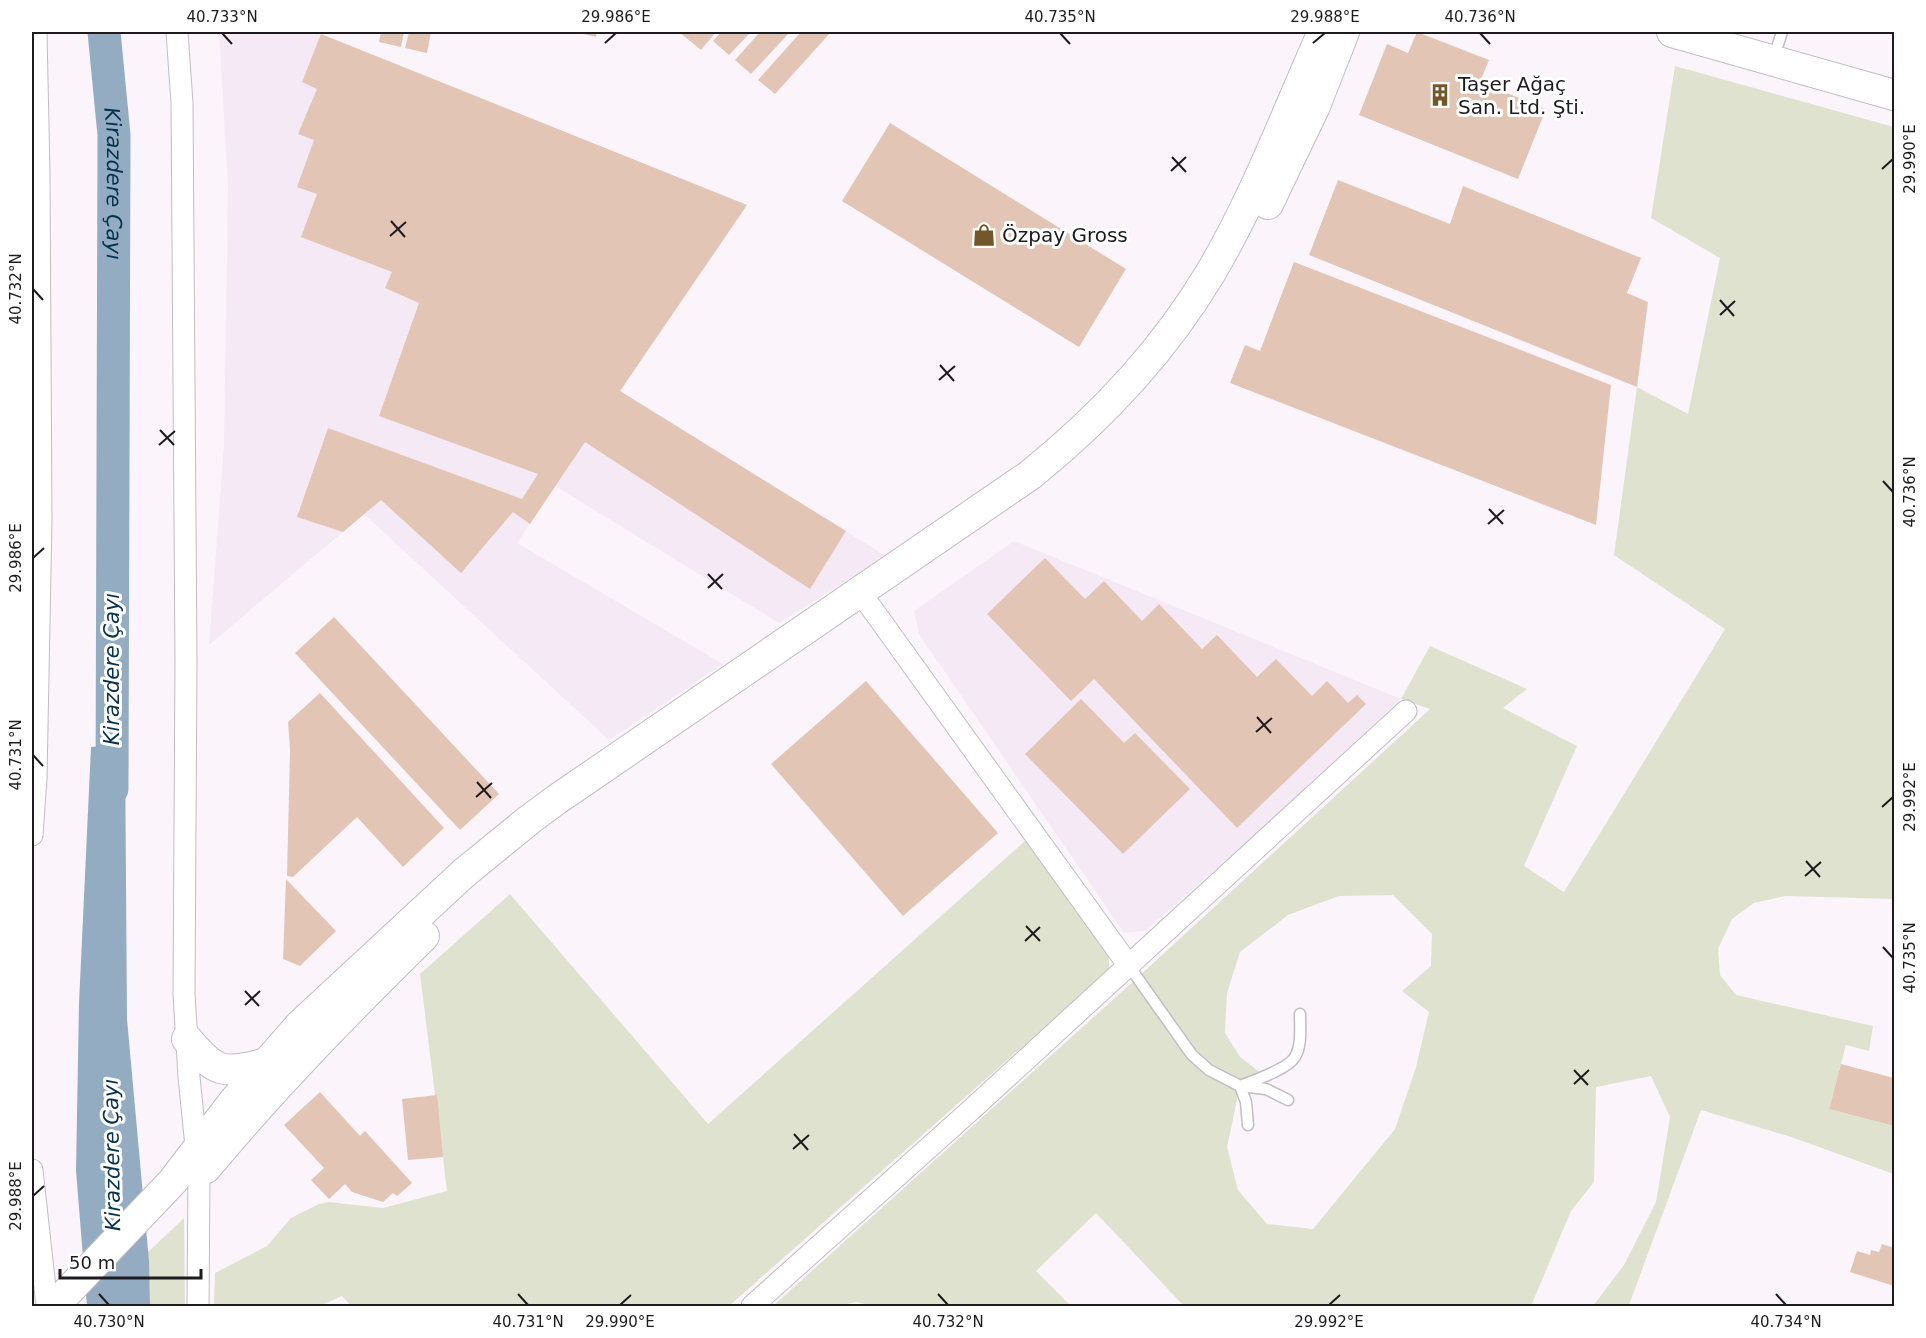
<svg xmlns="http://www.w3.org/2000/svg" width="1926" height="1338" font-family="'DejaVu Sans',sans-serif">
<rect width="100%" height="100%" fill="#fbf5fb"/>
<path fill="#f4e9f5" d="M 219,32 L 314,32 L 747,205 L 620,391 L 886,556 L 779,623 L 555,486 L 517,543 L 723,664 L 609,740 L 364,514 L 209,645 L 224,445 L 228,185 Z
M 1014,541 L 1401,699 L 1249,840 L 1145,931 L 1124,933 L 919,634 L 914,611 Z"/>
<path fill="#dfe2cf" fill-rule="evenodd" d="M 1675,66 L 1894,127 L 1894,899 L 1785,896 L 1754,903 L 1732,919 L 1718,949 L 1720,975 L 1736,995 L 1873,1026 L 1869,1051 L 1846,1045 L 1829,1109 L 1894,1126 L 1894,1174 L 1791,1137 L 1701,1110 L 1629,1305 L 1631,1306 L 1593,1306 L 1624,1265 L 1656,1202 L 1670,1117 L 1651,1076 L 1596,1087 L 1594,1182 L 1571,1211 L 1531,1306 L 1184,1306 L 1096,1213 L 1036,1271 L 1071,1306 L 875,1306 L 856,1302 L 838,1306 L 773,1306 L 1137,978 L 1430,709 L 1401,699 L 1430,646 L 1527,689 L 1503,708 L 1577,746 L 1524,866 L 1564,892 L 1725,629 L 1614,555 L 1637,387 L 1688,414 L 1720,258 L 1651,218 ZM 1393,895 L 1432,934 L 1431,966 L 1402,991 L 1429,1012 L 1416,1067 L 1395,1129 L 1313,1229 L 1267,1224 L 1238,1190 L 1227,1147 L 1240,1086 L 1265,1076 L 1240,1057 L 1225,1033 L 1227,993 L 1240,952 L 1288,915 L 1339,896 Z
M 1025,841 L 1109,953 L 1109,970 L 729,1306 L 351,1306 L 342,1296 L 319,1306 L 214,1306 L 215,1273 L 267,1246 L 291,1218 L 319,1204 L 329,1202 L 383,1208 L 447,1191 L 420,974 L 510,894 L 708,1124 Z
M 184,1218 L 185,1306 L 150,1306 L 148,1252 Z"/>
<path fill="#94acc1" d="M 125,744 L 127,1019 L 149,1261 L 150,1306 L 87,1306 L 76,1171 L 79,1003 L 91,747 Z"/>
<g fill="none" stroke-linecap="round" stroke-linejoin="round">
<path stroke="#94acc1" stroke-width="33" id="s1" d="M 104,32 L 114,135 L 112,789"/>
</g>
<path fill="#e3c5b5" d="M 381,32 L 404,32 L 401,47 L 379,42 Z
M 409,32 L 431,32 L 427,53 L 405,48 Z
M 575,32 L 597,32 L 596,37 Z
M 679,32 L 716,32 L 701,50 Z
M 721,32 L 751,32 L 729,55 L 713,41 Z
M 760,32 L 790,32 L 751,74 L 735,60 Z
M 801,32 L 831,32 L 775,94 L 758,80 Z
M 1417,32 L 1489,60 L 1480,82 L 1546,109 L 1518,179 L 1359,115 L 1387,44 L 1408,53 Z
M 321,34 L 747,205 L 620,391 L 846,531 L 810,589 L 585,442 L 530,524 L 513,512 L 461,573 L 381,500 L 343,532 L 297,517 L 328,428 L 522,499 L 538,474 L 379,416 L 419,303 L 385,288 L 392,272 L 301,237 L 317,194 L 297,187 L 314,140 L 298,134 L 317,89 L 302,82 Z
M 890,123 L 1126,269 L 1079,347 L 842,201 Z
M 1338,180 L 1450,224 L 1463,186 L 1641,258 L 1627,293 L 1648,302 L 1637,387 L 1309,255 Z
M 1294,262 L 1611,385 L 1596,525 L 1230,383 L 1245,345 L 1260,351 Z
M 1045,558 L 1085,599 L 1104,581 L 1142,621 L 1159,604 L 1202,649 L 1217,635 L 1257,677 L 1276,659 L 1312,696 L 1327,681 L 1348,703 L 1357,695 L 1366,704 L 1237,828 L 1094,679 L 1071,701 L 987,614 Z
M 334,617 L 499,794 L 460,830 L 295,653 Z
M 866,681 L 998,833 L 903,916 L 771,764 Z
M 320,693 L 444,828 L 403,867 L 357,817 L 293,877 L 287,876 L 290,750 L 288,722 Z
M 1081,699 L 1124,743 L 1135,733 L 1190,789 L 1123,854 L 1025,754 Z
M 286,879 L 336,931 L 300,966 L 283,959 Z
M 1841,1064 L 1894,1078 L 1894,1126 L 1829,1109 Z
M 320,1092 L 360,1136 L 365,1131 L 412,1183 L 397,1196 L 393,1193 L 383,1202 L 352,1192 L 345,1184 L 329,1199 L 311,1180 L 324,1168 L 284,1125 Z
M 437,1095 L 443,1157 L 408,1160 L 402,1099 Z
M 1882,1244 L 1894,1248 L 1894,1286 L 1850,1272 L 1857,1251 L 1870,1255 L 1871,1250 L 1879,1252 Z"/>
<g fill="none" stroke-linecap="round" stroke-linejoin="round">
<g stroke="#c2bdc2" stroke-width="13">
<path id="service" d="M 1773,60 L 1782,32
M 1129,966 L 1192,1055 L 1209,1070 L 1240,1086 L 1266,1089 L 1288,1100
M 1248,1125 L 1246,1102 L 1240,1086 C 1253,1081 1288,1069 1295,1057 C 1302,1045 1300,1028 1300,1014"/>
</g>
<g stroke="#c2bdc2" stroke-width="23">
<path id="minor" d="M 177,32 L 182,103 L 186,661 L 184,994 L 189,1077 L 199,1176 L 198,1306
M 860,592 L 1129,966
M 32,835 L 36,779 L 41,519 L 39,173 L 36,32
M 32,1170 L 47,1306
M 752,1306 L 972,1109 L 1406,711"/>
</g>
<g stroke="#c2bdc2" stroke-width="32">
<path id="secondary" d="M 1672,32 L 1894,95
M 1268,204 L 1315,106 L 1344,32
M 187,1039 C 215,1073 224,1075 266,1063
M 206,1168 C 274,1086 348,1011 424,936
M 54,1306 L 173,1181 L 234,1101 L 300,1025 L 464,873 L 529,820 L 556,800 L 1030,475 C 1102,417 1164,351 1211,272 C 1256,196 1287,112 1323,32"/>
</g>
<use href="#service" stroke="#fff" stroke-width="10"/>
<use href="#minor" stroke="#fff" stroke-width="21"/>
<use href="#secondary" stroke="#fff" stroke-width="30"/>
</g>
<path fill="none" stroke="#1d1b1e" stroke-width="2" d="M 222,33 L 232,44M 1060,33 L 1070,44M 1480,33 L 1490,44M 605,43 L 616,33M 1313,43 L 1325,33M 1172,157 L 1186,172M 1882,169 L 1893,159M 1171,171 L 1186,157M 391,221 L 405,237M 390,236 L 406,222M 33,289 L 43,300M 1720,300 L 1734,316M 1720,315 L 1735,301M 940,365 L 954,381M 939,380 L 955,366M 160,430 L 174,445M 159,445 L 175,431M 1883,481 L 1893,492M 1489,509 L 1503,524M 1488,524 L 1504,510M 33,558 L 44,548M 708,574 L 722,589M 708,588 L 723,574M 1257,717 L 1271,733M 1256,732 L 1272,718M 33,755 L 43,766M 477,782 L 491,798M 476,797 L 492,783M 1882,807 L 1893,797M 1806,861 L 1820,877M 1805,876 L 1821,862M 1026,926 L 1040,941M 1025,941 L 1040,927M 1883,947 L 1893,958M 245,991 L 259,1006M 245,1005 L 260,991M 1574,1070 L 1588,1085M 1574,1084 L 1589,1070M 794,1134 L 808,1150M 793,1149 L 809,1135M 33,1196 L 44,1186M 99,1294 L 109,1305M 518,1294 L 528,1305M 938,1294 L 948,1305M 1776,1294 L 1786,1305M 620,1305 L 631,1295M 1329,1305 L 1340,1295"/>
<defs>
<g id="building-bare" transform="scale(1.8)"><path d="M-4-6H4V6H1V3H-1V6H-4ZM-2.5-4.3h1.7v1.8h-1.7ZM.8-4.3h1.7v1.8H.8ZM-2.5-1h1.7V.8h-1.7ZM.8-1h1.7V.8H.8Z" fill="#73572a" stroke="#fff" stroke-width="2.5" paint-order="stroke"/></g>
<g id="shop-bare" transform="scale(1.8)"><path d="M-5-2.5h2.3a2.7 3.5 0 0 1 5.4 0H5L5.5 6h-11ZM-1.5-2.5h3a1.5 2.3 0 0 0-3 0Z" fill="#73572a" stroke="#fff" stroke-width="2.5" paint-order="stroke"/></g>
</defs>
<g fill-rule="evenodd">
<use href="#building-bare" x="1440" y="95"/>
<use href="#shop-bare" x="984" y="235"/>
</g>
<g text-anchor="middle" stroke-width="6" stroke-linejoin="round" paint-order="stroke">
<g font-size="20" fill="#1d1b1e" stroke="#fff" text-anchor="start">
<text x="1458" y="91">Taşer Ağaç<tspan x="1458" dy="23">San. Ltd. Şti.</tspan></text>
<text x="1002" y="242">Özpay Gross</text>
</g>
<g font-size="21" font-style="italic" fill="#04314f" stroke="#fff">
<text dy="7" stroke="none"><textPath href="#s1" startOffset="152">Kirazdere Çayı</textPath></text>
<text transform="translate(112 669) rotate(-90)" y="7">Kirazdere Çayı</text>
<text transform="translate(112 1155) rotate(-91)" y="7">Kirazdere Çayı</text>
</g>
</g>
<rect width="1926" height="1338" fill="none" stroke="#ffffff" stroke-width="66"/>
<path d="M60 1269v9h141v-9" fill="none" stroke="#1d1b1e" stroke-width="3"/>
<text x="69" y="1269" font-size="18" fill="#1d1b1e" stroke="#ffffff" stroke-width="4.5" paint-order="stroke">50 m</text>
<rect x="33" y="33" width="1860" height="1272" fill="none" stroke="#1d1b1e" stroke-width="2"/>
<g font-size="15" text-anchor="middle" fill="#1d1b1e">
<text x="222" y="22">40.733°N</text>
<text x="616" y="22">29.986°E</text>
<text x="1060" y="22">40.735°N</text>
<text x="1325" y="22">29.988°E</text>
<text x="1480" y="22">40.736°N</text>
<text transform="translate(1910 159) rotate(-90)" y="5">29.990°E</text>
<text transform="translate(16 289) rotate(-90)" y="5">40.732°N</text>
<text transform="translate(1910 492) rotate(-90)" y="5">40.736°N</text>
<text transform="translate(16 558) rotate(-90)" y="5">29.986°E</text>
<text transform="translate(16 755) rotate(-90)" y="5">40.731°N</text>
<text transform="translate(1910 797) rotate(-90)" y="5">29.992°E</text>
<text transform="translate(1910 958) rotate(-90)" y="5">40.735°N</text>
<text transform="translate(16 1196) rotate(-90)" y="5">29.988°E</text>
<text x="109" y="1327">40.730°N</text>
<text x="528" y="1327">40.731°N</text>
<text x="620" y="1327">29.990°E</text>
<text x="948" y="1327">40.732°N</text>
<text x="1329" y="1327">29.992°E</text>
<text x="1786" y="1327">40.734°N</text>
</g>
</svg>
